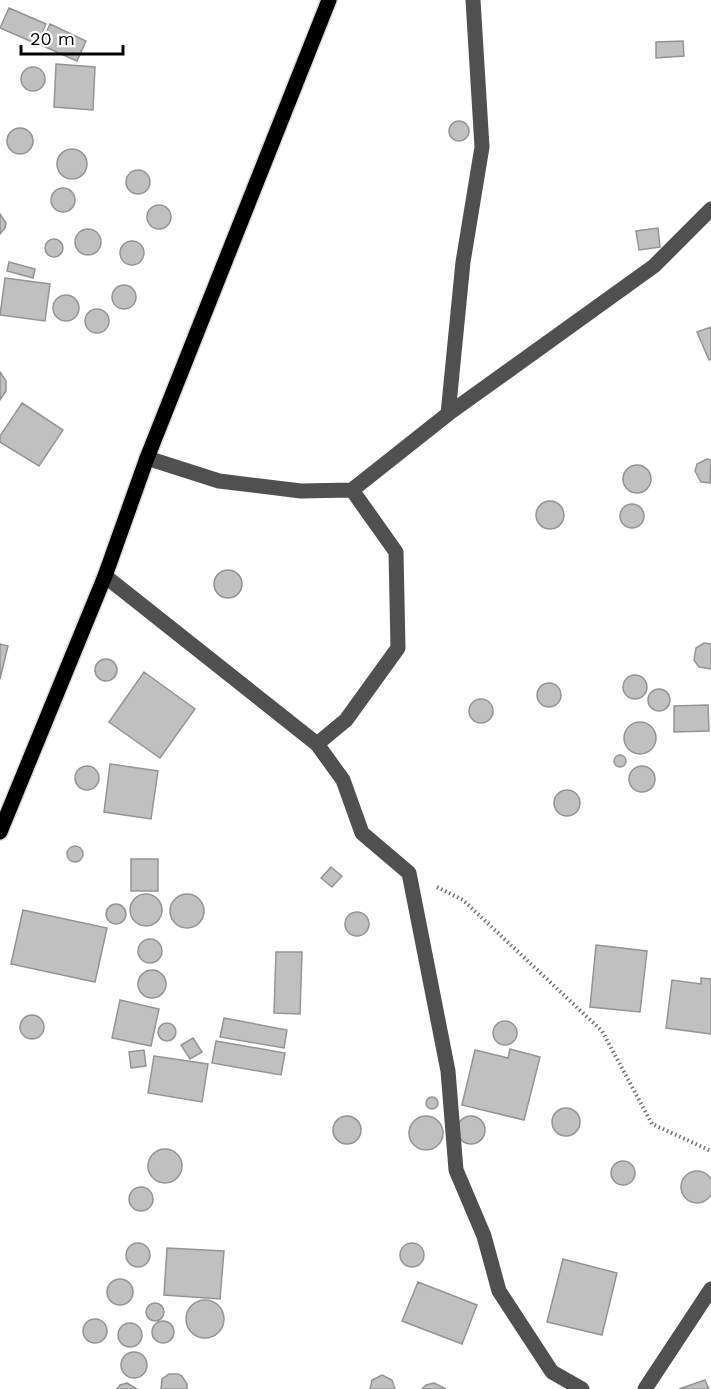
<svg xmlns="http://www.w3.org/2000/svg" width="711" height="1389" font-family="'Work Sans',sans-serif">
<rect width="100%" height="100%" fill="#fff"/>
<path fill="#c0c0c0" stroke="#949494" stroke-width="1.5" d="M 9,8 L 46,24 L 37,44 L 0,28 Z
M 50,24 L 86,41 L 77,61 L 41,45 Z
M 683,41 L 684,56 L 656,58 L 656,42 Z
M 56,64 L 95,67 L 93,110 L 54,107 Z
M21 79a12 12 0 1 1 24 0a12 12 0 1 1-24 0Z
M449 131a10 10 0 1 1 20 0a10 10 0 1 1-20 0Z
M7 141a13 13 0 1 1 26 0a13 13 0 1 1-26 0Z
M57 164a15 15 0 1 1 30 0a15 15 0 1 1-30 0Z
M126 182a12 12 0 1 1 24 0a12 12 0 1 1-24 0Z
M51 200a12 12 0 1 1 24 0a12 12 0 1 1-24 0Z
M147 217a12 12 0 1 1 24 0a12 12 0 1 1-24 0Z
M 0,214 L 6,223 L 5,228 L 0,234 Z
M 658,228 L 660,247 L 639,250 L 636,231 Z
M75 242a13 13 0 1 1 26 0a13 13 0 1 1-26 0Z
M45 248a9 9 0 1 1 18 0a9 9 0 1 1-18 0Z
M120 253a12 12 0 1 1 24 0a12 12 0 1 1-24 0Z
M 9,262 L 35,269 L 33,278 L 7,271 Z
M 5,278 L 50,284 L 45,321 L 0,315 Z
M112 297a12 12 0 1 1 24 0a12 12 0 1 1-24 0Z
M53 308a13 13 0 1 1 26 0a13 13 0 1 1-26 0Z
M85 321a12 12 0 1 1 24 0a12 12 0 1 1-24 0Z
M 711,327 L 711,359 L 709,360 L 697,332 Z
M 0,372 L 6,381 L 6,391 L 0,400 Z
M 22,403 L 63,430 L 39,466 L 0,442 L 0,436 Z
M 707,459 L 711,460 L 710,483 L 701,482 L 695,471 L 697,464 Z
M623 479a14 14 0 1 1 28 0a14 14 0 1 1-28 0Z
M536 515a14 14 0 1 1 28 0a14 14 0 1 1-28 0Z
M620 516a12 12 0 1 1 24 0a12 12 0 1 1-24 0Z
M214 584a14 14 0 1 1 28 0a14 14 0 1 1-28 0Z
M 704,643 L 711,644 L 711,669 L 699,667 L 694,660 L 696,648 Z
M 0,644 L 8,646 L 0,679 Z
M95 670a11 11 0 1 1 22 0a11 11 0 1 1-22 0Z
M 144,672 L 195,709 L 160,758 L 109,722 Z
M623 687a12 12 0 1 1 24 0a12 12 0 1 1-24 0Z
M537 695a12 12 0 1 1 24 0a12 12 0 1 1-24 0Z
M648 700a11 11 0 1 1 22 0a11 11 0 1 1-22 0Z
M469 711a12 12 0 1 1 24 0a12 12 0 1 1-24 0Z
M 708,705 L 709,731 L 674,732 L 674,706 Z
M624 738a16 16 0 1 1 32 0a16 16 0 1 1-32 0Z
M614 761a6 6 0 1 1 12 0a6 6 0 1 1-12 0Z
M 110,764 L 158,771 L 151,819 L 104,812 Z
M75 778a12 12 0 1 1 24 0a12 12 0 1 1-24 0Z
M629 779a13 13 0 1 1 26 0a13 13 0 1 1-26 0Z
M554 803a13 13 0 1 1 26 0a13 13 0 1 1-26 0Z
M67 854a8 8 0 1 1 16 0a8 8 0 1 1-16 0Z
M 131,859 L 158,859 L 158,891 L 131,891 Z
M 331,867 L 342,876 L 332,887 L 321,878 Z
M170 911a17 17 0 1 1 34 0a17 17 0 1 1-34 0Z
M130 910a16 16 0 1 1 32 0a16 16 0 1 1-32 0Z
M106 914a10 10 0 1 1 20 0a10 10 0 1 1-20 0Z
M 23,910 L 107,928 L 95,982 L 11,964 Z
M345 924a12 12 0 1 1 24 0a12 12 0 1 1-24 0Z
M138 951a12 12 0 1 1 24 0a12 12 0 1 1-24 0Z
M 596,945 L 647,951 L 640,1012 L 590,1007 Z
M 276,952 L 302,952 L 300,1014 L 274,1013 Z
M138 984a14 14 0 1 1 28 0a14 14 0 1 1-28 0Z
M 701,978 L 711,979 L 711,1034 L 666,1028 L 672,980 L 701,984 Z
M 120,1000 L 159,1009 L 151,1046 L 112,1038 Z
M20 1027a12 12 0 1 1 24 0a12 12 0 1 1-24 0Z
M 224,1018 L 287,1030 L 284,1048 L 220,1037 Z
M493 1033a12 12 0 1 1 24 0a12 12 0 1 1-24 0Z
M158 1032a9 9 0 1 1 18 0a9 9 0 1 1-18 0Z
M 193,1038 L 202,1052 L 190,1059 L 181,1045 Z
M 216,1041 L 285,1053 L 281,1075 L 212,1063 Z
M 510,1049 L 540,1057 L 524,1120 L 462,1105 L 475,1050 L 508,1058 Z
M 144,1050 L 146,1066 L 131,1068 L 129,1052 Z
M 154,1056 L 208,1064 L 202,1102 L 148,1093 Z
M426 1103a6 6 0 1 1 12 0a6 6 0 1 1-12 0Z
M552 1122a14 14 0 1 1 28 0a14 14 0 1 1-28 0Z
M333 1130a14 14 0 1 1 28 0a14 14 0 1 1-28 0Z
M409 1133a17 17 0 1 1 34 0a17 17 0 1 1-34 0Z
M457 1130a14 14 0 1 1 28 0a14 14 0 1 1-28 0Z
M148 1166a17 17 0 1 1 34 0a17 17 0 1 1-34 0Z
M611 1173a12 12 0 1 1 24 0a12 12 0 1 1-24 0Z
M681 1187a16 16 0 1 1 32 0a16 16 0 1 1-32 0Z
M129 1199a12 12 0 1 1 24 0a12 12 0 1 1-24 0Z
M126 1255a12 12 0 1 1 24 0a12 12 0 1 1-24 0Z
M400 1255a12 12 0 1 1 24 0a12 12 0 1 1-24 0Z
M 167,1248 L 224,1251 L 220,1299 L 164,1295 Z
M 563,1259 L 617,1273 L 602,1335 L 547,1322 Z
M107 1292a13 13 0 1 1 26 0a13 13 0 1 1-26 0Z
M 418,1282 L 477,1305 L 462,1344 L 402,1321 Z
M186 1319a19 19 0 1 1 38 0a19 19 0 1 1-38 0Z
M146 1312a9 9 0 1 1 18 0a9 9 0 1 1-18 0Z
M83 1331a12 12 0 1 1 24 0a12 12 0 1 1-24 0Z
M152 1332a11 11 0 1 1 22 0a11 11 0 1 1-22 0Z
M118 1335a12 12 0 1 1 24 0a12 12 0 1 1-24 0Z
M121 1365a13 13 0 1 1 26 0a13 13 0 1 1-26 0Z
M 169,1374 L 178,1374 L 182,1376 L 187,1384 L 187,1389 L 161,1389 L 162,1379 Z
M 382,1375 L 392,1380 L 395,1389 L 370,1389 L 372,1380 Z
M 705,1380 L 709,1389 L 679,1389 Z
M 127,1383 L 137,1389 L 117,1389 L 120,1385 Z
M 434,1383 L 446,1389 L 422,1389 L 426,1385 Z"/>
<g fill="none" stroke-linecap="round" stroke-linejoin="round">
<g stroke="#dbdbdb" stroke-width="18">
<path id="major" d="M 0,832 L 105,576 L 147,458 L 329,0"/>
</g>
<path stroke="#727272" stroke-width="4" stroke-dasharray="1.5 3" stroke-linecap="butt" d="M 437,887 L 463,900 L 602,1031 L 652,1124 L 711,1151"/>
<path stroke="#505050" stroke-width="15" d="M 473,0 L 482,147 L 463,262 L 448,414 L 352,490 L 396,552 L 398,648 L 346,720 L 317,744 L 343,780 L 362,833 L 409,873 L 448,1071 L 456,1170 L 484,1236 L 499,1291 L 552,1372 L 582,1389
M 448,414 L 654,266 L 711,209
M 147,458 L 219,481 L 301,491 L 352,490
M 105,576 L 317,744
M 645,1389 L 711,1289"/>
<use href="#major" stroke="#000" stroke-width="15"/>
</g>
<path d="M21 45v9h102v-9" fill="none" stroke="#000000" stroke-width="3"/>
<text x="30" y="45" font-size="18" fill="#000000" stroke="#ffffff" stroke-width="4.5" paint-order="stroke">20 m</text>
</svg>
